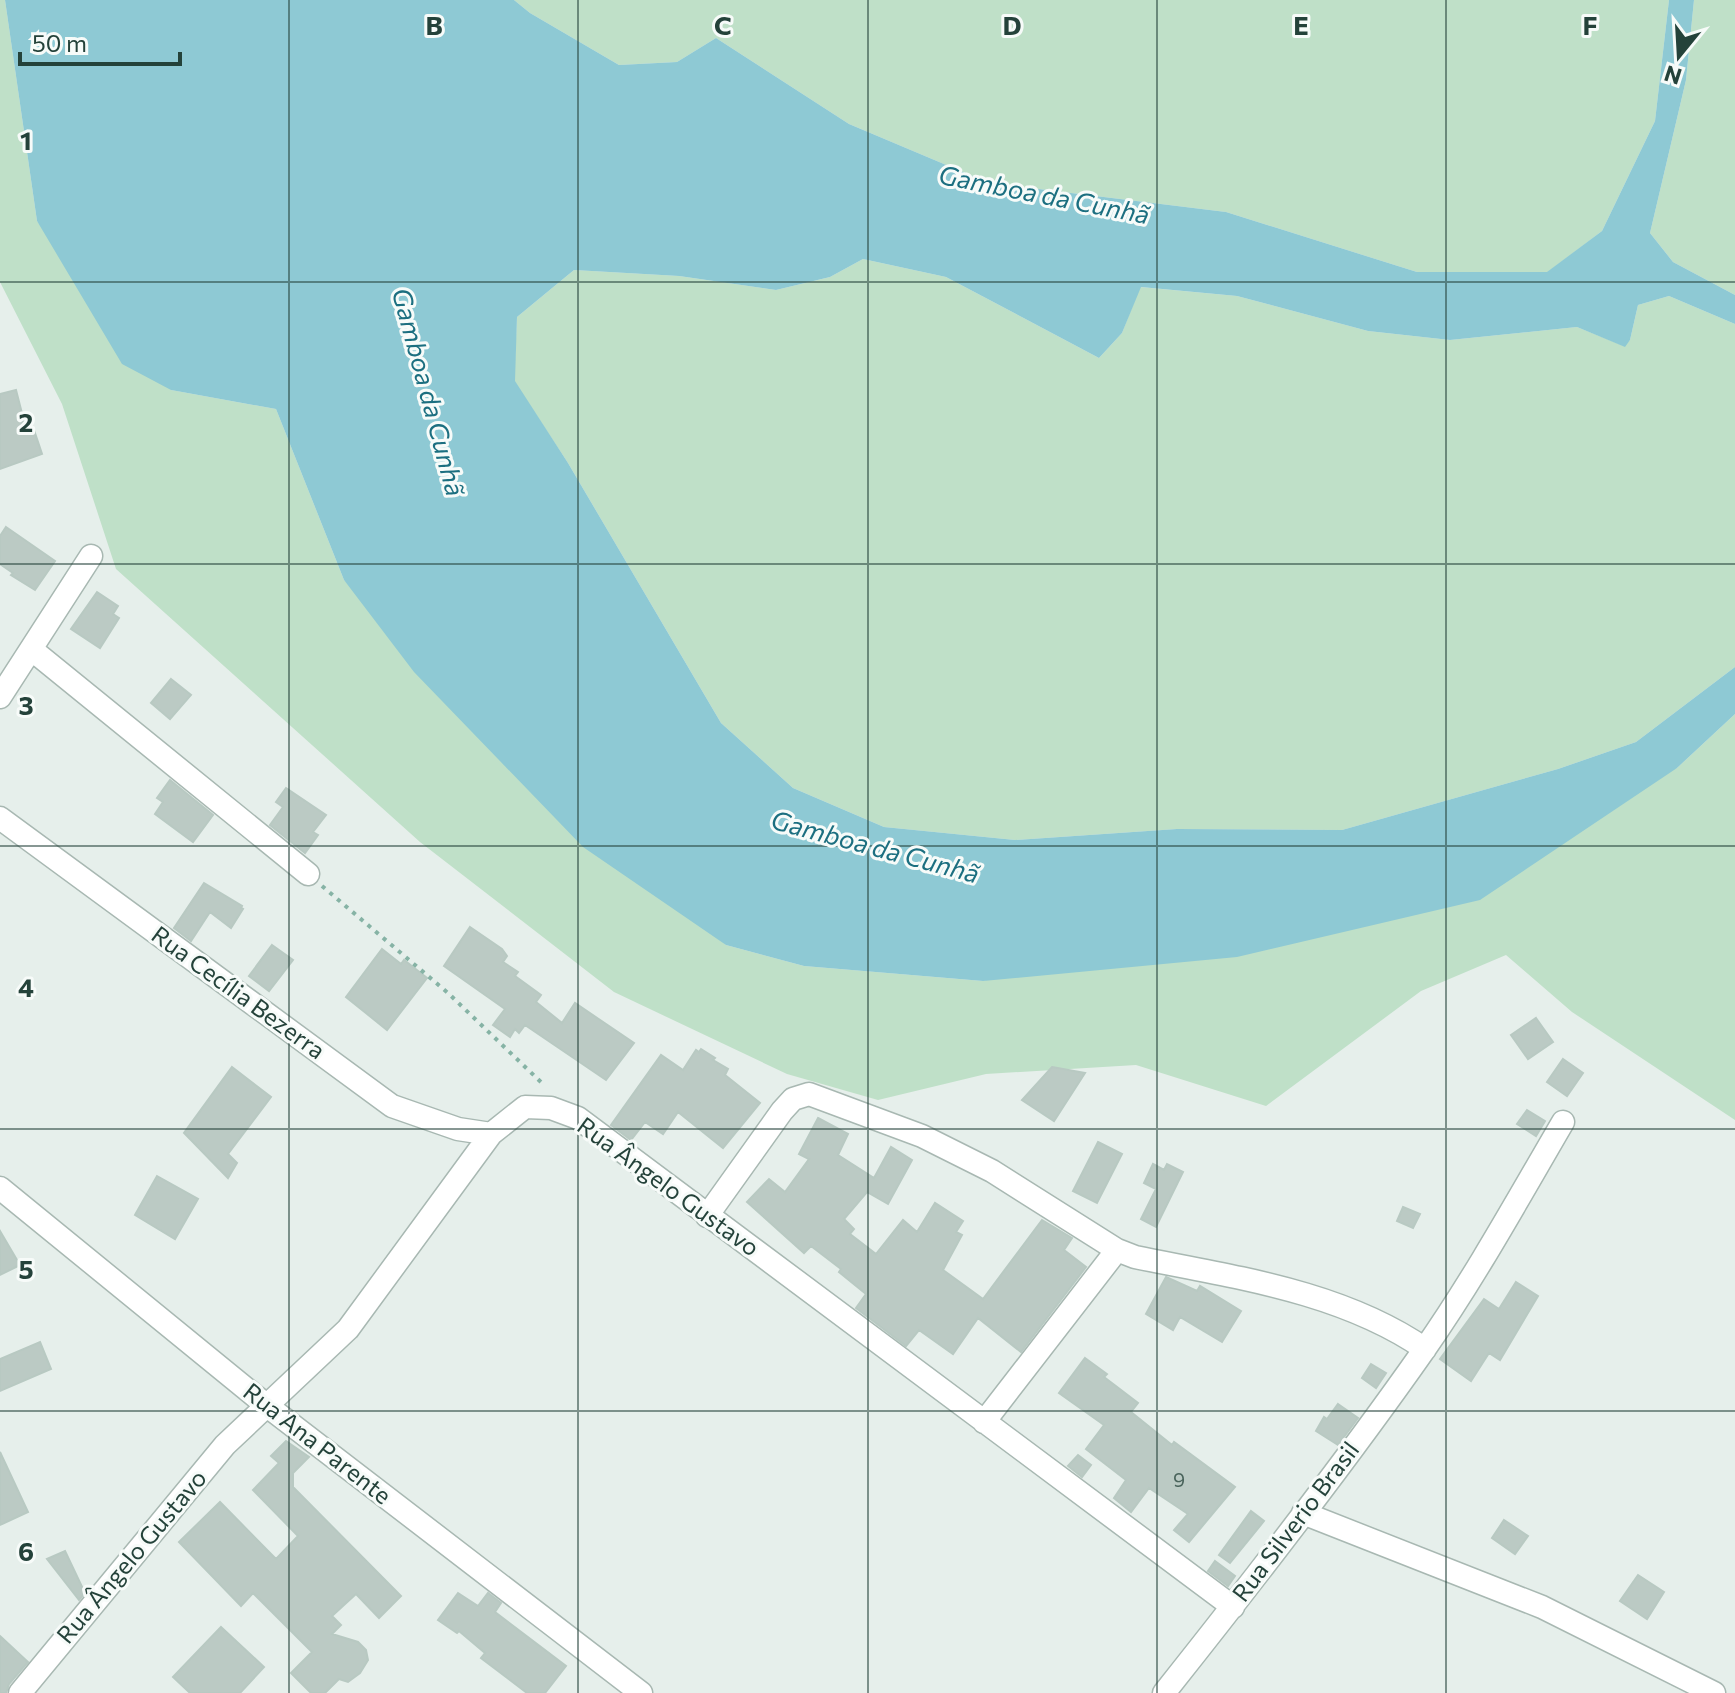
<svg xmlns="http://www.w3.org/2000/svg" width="1735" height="1693" font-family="Commissioner,sans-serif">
<rect width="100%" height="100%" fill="#e6efeb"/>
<path fill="#bfe0c8" d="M 0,0 L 5,0 L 37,221 L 171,390 L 276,409 L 344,580 L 726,945 L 804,966 L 983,981 L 1677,768 L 1735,714 L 1735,1120 L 1572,1012 L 1506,955 L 1421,991 L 1266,1106 L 1136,1065 L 986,1074 L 878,1100 L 787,1074 L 614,992 L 420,842 L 116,569 L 62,404 L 0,282 Z
M 514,0 L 1669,0 L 1655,121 L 1602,231 L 1548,272 L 1417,272 L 1226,212 L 989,183 L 849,124 L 716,38 L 677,62 L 619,65 L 530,13 Z
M 1694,0 L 1735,0 L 1735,295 L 1673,262 L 1650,233 L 1686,80 Z
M 863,259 L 946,277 L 1099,358 L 1122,333 L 1140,287 L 1237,296 L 1368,331 L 1450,340 L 1577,327 L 1624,346 L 1630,340 L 1638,305 L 1669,296 L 1735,324 L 1735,667 L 1636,742 L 1558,769 L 1342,830 L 1177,829 L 1015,840 L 884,827 L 793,788 L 721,723 L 568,463 L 514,381 L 517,317 L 574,270 L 679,276 L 776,290 L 830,277 Z"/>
<path fill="#8ec9d4" d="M 5,0 L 514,0 L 530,13 L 619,65 L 677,62 L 716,38 L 849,124 L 989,183 L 1226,212 L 1417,272 L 1547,272 L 1602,231 L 1655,121 L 1669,0 L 1694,0 L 1686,80 L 1650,233 L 1673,262 L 1735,295 L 1735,324 L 1669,296 L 1638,305 L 1630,340 L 1625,347 L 1577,327 L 1450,340 L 1368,331 L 1237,296 L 1141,287 L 1122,333 L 1099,358 L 946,277 L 863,259 L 830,277 L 776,290 L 679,276 L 574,270 L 517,317 L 515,381 L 568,463 L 721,723 L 793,788 L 884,827 L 1015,840 L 1177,829 L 1342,830 L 1558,769 L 1636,742 L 1735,667 L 1735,714 L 1677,768 L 1480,900 L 1237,957 L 983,981 L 804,966 L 726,945 L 583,847 L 414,672 L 344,580 L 276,409 L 171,390 L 122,364 L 37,221 Z"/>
<path fill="#bbcac4" stroke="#b8c9c2" stroke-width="2" d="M 16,390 L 27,433 L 34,430 L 42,454 L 0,469 L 0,394 Z
M 6,527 L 55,561 L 35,590 L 11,575 L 13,573 L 0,564 L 0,536 Z
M 97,592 L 118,606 L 113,614 L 119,618 L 100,648 L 71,629 Z
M 171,679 L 191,695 L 170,719 L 151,703 Z
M 170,780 L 213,815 L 193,842 L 155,814 L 163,802 L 157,798 Z
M 286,788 L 326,815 L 313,832 L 318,835 L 305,853 L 270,825 L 283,807 L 276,802 Z
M 204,883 L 242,906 L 241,908 L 243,909 L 231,928 L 210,912 L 191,941 L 174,928 Z
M 470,927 L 502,949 L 507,956 L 503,962 L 518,972 L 515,976 L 541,995 L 536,1002 L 562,1023 L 575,1003 L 634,1043 L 606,1080 L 525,1025 L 519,1033 L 515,1029 L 510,1037 L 493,1025 L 505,1009 L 444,966 Z
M 272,945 L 293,960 L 269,991 L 249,976 Z
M 382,949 L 401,964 L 404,960 L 427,978 L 387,1030 L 346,997 Z
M 1536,1018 L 1553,1042 L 1528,1059 L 1511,1035 Z
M 701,1049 L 715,1058 L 713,1060 L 728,1069 L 725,1075 L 760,1103 L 723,1148 L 678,1112 L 663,1134 L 645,1122 L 631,1140 L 611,1125 L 661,1055 L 683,1070 L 696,1050 L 699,1052 Z
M 1563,1059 L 1583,1073 L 1567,1096 L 1547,1082 Z
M 232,1067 L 271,1097 L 228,1154 L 237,1163 L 228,1178 L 184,1133 Z
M 1052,1067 L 1085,1073 L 1054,1121 L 1022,1100 Z
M 1527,1110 L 1545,1121 L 1536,1136 L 1517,1124 Z
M 818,1118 L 848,1134 L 838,1155 L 874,1178 L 891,1147 L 912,1160 L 888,1204 L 867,1192 L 844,1219 L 854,1229 L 850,1234 L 876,1254 L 903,1220 L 917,1232 L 935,1203 L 963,1221 L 956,1232 L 962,1235 L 943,1270 L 983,1299 L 1042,1220 L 1072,1238 L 1064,1250 L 1086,1267 L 1021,1352 L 978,1318 L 953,1354 L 919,1330 L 906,1346 L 856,1308 L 866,1294 L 839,1272 L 841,1269 L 811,1246 L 804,1253 L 747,1202 L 769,1179 L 785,1192 L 809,1159 L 799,1154 Z
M 1098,1142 L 1122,1154 L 1097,1203 L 1073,1191 Z
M 1153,1164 L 1164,1170 L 1167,1164 L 1183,1172 L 1156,1227 L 1141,1219 L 1156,1189 L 1144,1183 Z
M 157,1176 L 198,1199 L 175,1239 L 135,1215 Z
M 1403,1207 L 1420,1214 L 1413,1228 L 1397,1221 Z
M 0,1231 L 20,1265 L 0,1275 Z
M 1166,1277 L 1197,1291 L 1200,1286 L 1241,1311 L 1222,1342 L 1180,1317 L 1173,1330 L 1146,1314 Z
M 1516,1282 L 1538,1296 L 1500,1360 L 1489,1353 L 1471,1381 L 1440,1359 L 1484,1299 L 1499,1309 Z
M 40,1342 L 51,1369 L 0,1391 L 0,1359 Z
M 1085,1358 L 1107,1374 L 1104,1377 L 1138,1403 L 1131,1412 L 1172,1445 L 1174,1442 L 1235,1487 L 1189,1542 L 1174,1530 L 1188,1514 L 1149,1488 L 1131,1512 L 1114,1498 L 1126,1480 L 1086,1449 L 1104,1425 L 1059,1393 Z
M 1371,1364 L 1386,1373 L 1376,1388 L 1362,1378 Z
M 1338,1404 L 1358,1418 L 1338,1445 L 1316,1431 L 1324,1417 L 1327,1419 Z
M 286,1441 L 309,1457 L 293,1473 L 293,1487 L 401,1596 L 379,1618 L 356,1594 L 332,1616 L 341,1625 L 332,1634 L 358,1642 L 366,1650 L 368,1660 L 360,1673 L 348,1682 L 339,1679 L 325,1693 L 311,1693 L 291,1673 L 312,1652 L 253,1593 L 241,1606 L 179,1542 L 220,1502 L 276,1559 L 298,1536 L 253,1490 L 279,1463 L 271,1456 Z
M 0,1452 L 28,1512 L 0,1525 Z
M 1078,1455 L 1091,1465 L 1082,1477 L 1068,1466 Z
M 1251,1511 L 1264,1521 L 1230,1563 L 1219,1555 Z
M 1504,1520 L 1528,1536 L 1515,1554 L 1492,1538 Z
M 65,1551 L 85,1593 L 79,1600 L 47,1559 Z
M 1215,1561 L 1235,1576 L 1228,1586 L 1208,1571 Z
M 1638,1575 L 1664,1592 L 1647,1619 L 1620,1601 Z
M 458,1593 L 478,1606 L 488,1593 L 501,1603 L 495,1612 L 566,1666 L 545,1693 L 527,1693 L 481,1658 L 485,1653 L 459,1631 L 457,1633 L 438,1620 Z
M 221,1627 L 264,1667 L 240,1693 L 190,1693 L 173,1677 Z
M 0,1636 L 28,1662 L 9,1684 L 6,1693 L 0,1693 Z"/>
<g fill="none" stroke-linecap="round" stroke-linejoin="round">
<g stroke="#a8b8b2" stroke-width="25">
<path id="minor" d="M 31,649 L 308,874
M 0,697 L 91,556
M 0,818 L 392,1106 L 458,1129 L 491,1134
M 0,1188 L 266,1405 L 641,1693
M 707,1216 L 782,1111 L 793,1099 L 809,1094 L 922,1136 L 992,1171 L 1117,1250 L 1135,1257 C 1233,1277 1341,1291 1425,1349
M 984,1422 L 1117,1250
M 1303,1513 L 1542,1607 L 1714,1693
M 20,1693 L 225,1445 L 348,1329 L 491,1134 L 525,1107 L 551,1108 L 578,1118 L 1233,1607
M 1164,1693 C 1253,1581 1342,1467 1424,1350 C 1475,1277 1518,1199 1563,1122"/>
</g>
<path stroke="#86b3a5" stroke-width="4" stroke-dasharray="4 6" stroke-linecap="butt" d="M 322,886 L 448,993 L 545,1086"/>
<use href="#minor" stroke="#fff" stroke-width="22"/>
</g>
<path fill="none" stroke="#24423a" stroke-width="2" stroke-opacity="0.55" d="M 289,0 L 289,1693M 578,0 L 578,1693M 868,0 L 868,1693M 1157,0 L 1157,1693M 1446,0 L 1446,1693M 0,282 L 1735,282M 0,564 L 1735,564M 0,846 L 1735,846M 0,1129 L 1735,1129M 0,1411 L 1735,1411"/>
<g text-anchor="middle" stroke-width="6" stroke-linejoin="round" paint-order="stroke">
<g font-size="20" fill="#4a645c">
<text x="1179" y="1487">9</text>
</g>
<g font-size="24" fill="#24423a" stroke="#f7fbf9">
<text transform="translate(238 993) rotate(36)" y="8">Rua Cecília Bezerra</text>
<text transform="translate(668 1187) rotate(36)" y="8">Rua Ângelo Gustavo</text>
<text transform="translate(317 1444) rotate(38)" y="8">Rua Ana Parente</text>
<text transform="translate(1296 1522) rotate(-53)" y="8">Rua Silverio Brasil</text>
<text transform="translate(132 1557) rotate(-50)" y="8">Rua Ângelo Gustavo</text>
</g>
<g font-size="26" font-style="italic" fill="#1c6f80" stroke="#f7fbf9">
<text transform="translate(1044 195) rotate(11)" y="9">Gamboa da Cunhã</text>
<text transform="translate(428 392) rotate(75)" y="9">Gamboa da Cunhã</text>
<text transform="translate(875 847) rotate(15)" y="9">Gamboa da Cunhã</text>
</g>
</g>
<g font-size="26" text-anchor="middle" font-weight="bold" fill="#24423a" stroke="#f7fbf9" stroke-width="6" stroke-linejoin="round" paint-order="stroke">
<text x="434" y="35">B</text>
<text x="723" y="35">C</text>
<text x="1012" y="35">D</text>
<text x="1301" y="35">E</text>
<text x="1590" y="35">F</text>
<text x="26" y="150">1</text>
<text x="26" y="432">2</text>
<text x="26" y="715">3</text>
<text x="26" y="997">4</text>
<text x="26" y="1279">5</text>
<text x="26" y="1561">6</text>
</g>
<g transform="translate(1679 56) rotate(198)" stroke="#f7fbf9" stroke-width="6" paint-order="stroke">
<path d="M0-6L14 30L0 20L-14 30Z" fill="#24423a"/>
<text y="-12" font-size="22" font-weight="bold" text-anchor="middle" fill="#24423a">N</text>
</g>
<path d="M20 52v12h160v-12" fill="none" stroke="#24423a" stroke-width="4"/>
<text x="32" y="52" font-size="24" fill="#24423a" stroke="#f7fbf9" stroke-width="6" paint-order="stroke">50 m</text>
</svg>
